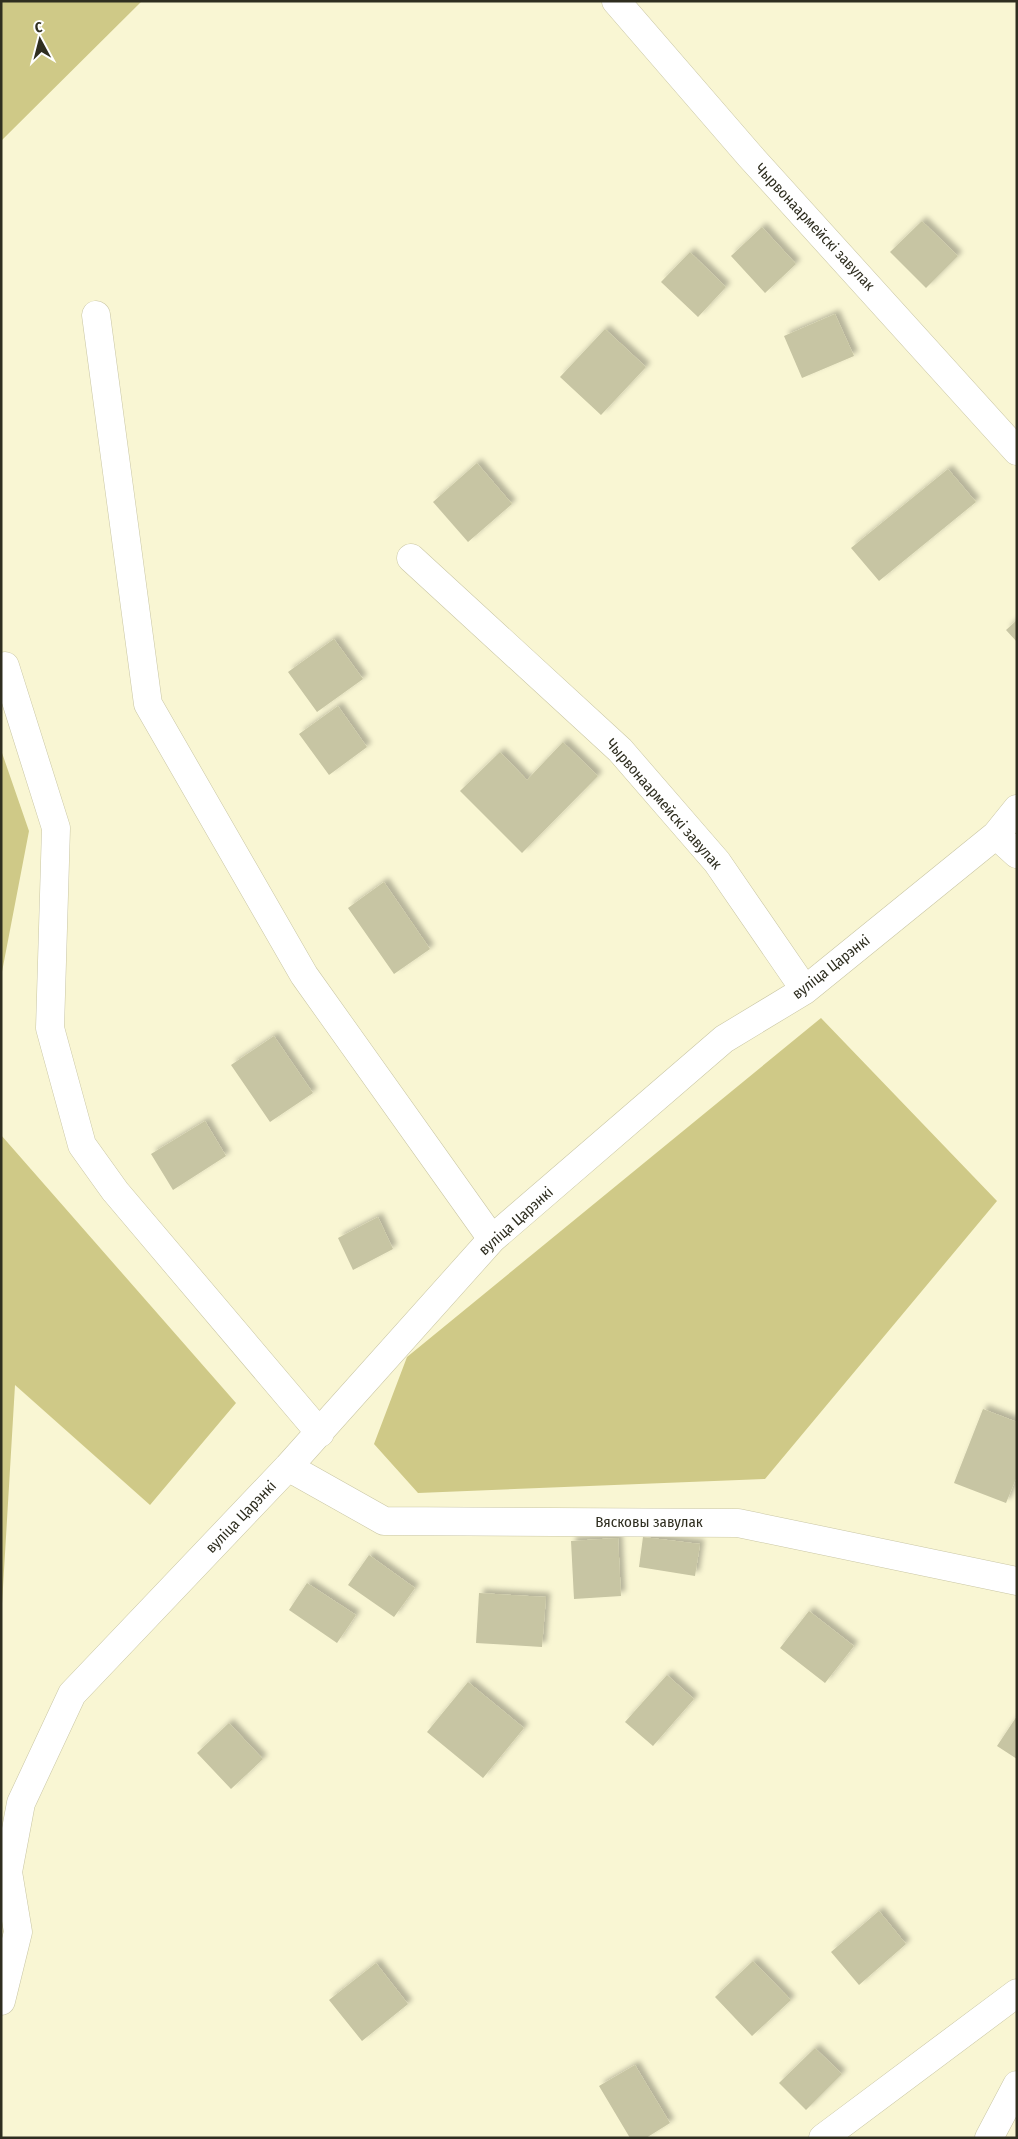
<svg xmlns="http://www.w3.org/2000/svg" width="1018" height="2139" font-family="'Fira Sans Condensed',sans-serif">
<defs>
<filter id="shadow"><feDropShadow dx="4.5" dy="-4.5" stdDeviation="2.5" flood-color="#0004"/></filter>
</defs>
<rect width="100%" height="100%" fill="#f9f6d3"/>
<path fill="#cfc987" d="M 1,1 L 142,1 L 1,141 Z
M 1,750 L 29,831 L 1,977 Z
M 821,1018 L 997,1201 L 765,1479 L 418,1493 L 374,1444 L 407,1357 Z
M 1,1135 L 236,1403 L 150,1505 L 15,1385 L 1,1621 Z"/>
<path fill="#c7c5a3" filter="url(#shadow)" d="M 922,221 L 958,256 L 926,288 L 890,252 Z
M 762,227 L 796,264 L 765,293 L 731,256 Z
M 690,252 L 726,287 L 698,317 L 661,282 Z
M 835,314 L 854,356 L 802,378 L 784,336 Z
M 605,329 L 646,367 L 601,415 L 560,377 Z
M 477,463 L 512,504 L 468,542 L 433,502 Z
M 948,469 L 976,502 L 879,581 L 851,548 Z
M 1017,620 L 1017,642 L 1006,630 Z
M 334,639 L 363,679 L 317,712 L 288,672 Z
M 338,706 L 367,747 L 329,775 L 299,734 Z
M 563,742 L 598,776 L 522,853 L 460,791 L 500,752 L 527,780 Z
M 384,882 L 430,949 L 394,974 L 348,908 Z
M 274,1036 L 313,1093 L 270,1122 L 231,1065 Z
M 205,1121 L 226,1156 L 173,1190 L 151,1154 Z
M 378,1217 L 393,1249 L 353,1270 L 338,1238 Z
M 983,1409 L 1017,1422 L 1017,1476 L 1006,1503 L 954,1483 Z
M 643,1537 L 700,1544 L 695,1576 L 639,1567 Z
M 618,1538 L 621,1596 L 574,1599 L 571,1541 Z
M 369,1555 L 415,1588 L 394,1617 L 348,1585 Z
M 307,1583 L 356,1615 L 337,1643 L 289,1610 Z
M 479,1593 L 546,1597 L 542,1647 L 476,1643 Z
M 809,1611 L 854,1646 L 825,1683 L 780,1648 Z
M 667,1675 L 694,1699 L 653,1746 L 625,1722 Z
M 468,1682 L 524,1728 L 483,1778 L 427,1732 Z
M 1017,1716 L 1017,1759 L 997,1746 Z
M 229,1723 L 263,1759 L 231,1789 L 197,1753 Z
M 879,1911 L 906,1944 L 859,1985 L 831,1952 Z
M 753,1961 L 791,2000 L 752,2036 L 715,1997 Z
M 376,1963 L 408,2004 L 362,2041 L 329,2000 Z
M 815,2048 L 842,2074 L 806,2110 L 779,2083 Z
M 635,2065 L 670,2123 L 646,2138 L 630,2138 L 599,2086 Z"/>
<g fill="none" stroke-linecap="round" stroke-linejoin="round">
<g stroke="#c9c6a4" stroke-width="29">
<path id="minor" d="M 616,1 L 750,156 L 1017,451
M 96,315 L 148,704 L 304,975 L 492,1239
M 411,558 L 620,750 L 717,862 L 805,990
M 5,666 L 56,828 L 50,1028 L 82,1145 L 115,1191 L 320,1433
M 996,835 L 1017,854
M 288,1467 L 384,1521 L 738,1523 L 1017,1581
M 1,2001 L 18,1932 L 8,1872 L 21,1803 L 72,1694 L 288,1467 L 492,1239 L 724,1039 L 805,990 L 996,835 L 1017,809
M 823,2138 L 1017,1993
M 989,2138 L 1017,2085"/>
</g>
<use href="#minor" stroke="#fff" stroke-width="28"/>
</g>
<g text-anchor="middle" stroke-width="5" stroke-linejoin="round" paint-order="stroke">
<g font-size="15" fill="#2f2e20" stroke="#fff">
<text transform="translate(815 227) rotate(47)" y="5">Чырвонаармейскі завулак</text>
<text transform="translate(664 804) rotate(49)" y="5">Чырвонаармейскі завулак</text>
<text transform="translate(831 967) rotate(-38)" y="5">вуліца Царэнкі</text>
<text transform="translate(516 1221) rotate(-42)" y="5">вуліца Царэнкі</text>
<text transform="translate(241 1517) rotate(-46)" y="5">вуліца Царэнкі</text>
<text x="649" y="1527">Вясковы завулак</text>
</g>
</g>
<rect width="1018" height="2139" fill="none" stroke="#2f2e20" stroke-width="5"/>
<g transform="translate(40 40) rotate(353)" stroke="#ffffff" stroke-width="4" paint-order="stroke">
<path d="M0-4L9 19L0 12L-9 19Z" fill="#2f2e20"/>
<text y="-8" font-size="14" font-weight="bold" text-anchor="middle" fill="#2f2e20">С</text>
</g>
</svg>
